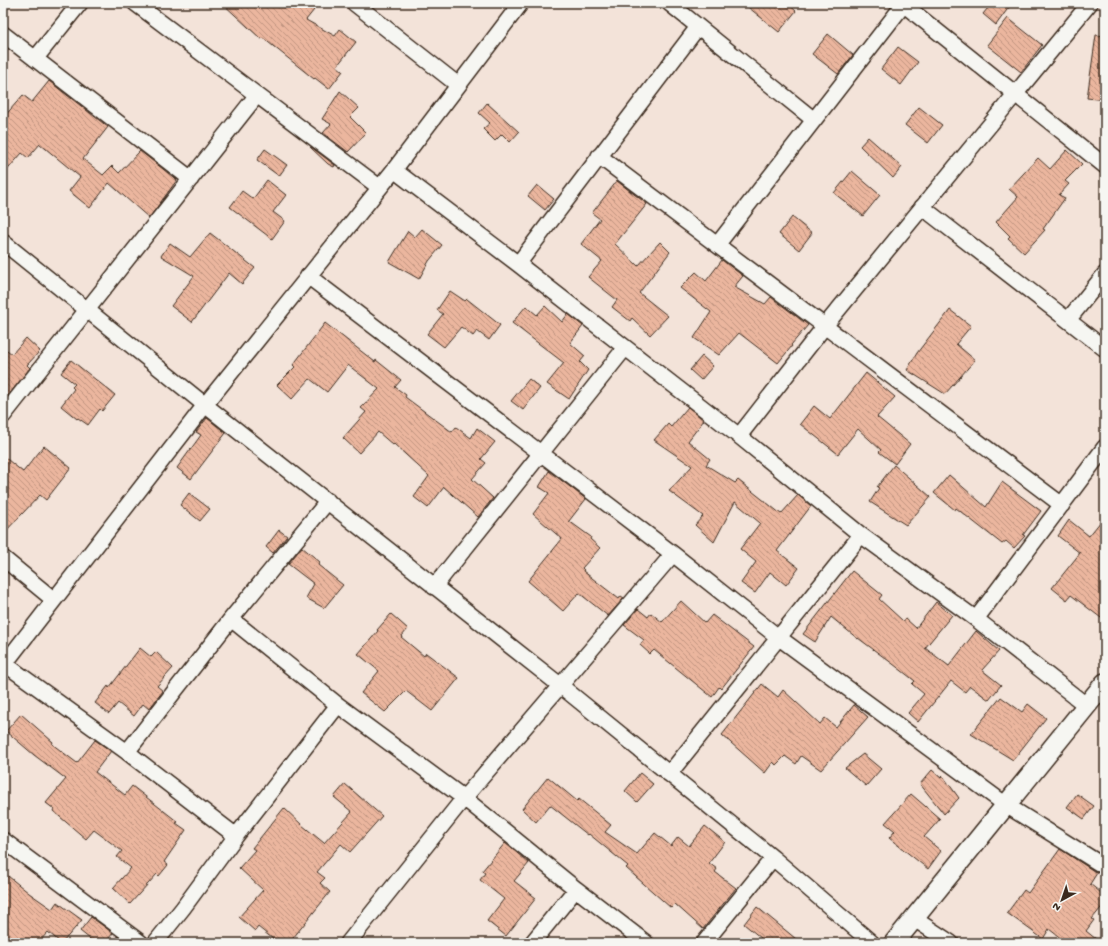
<svg xmlns="http://www.w3.org/2000/svg" width="1108" height="946" font-family="'Gochi Hand',sans-serif">
<defs>
<pattern id="building-back-hatch" width="6" height="6" patternUnits="userSpaceOnUse"><rect width="6" height="6" fill="#ebb69e"/><path d="M-1 5l2 2M0 0l6 6M5-1l2 2" fill="none" stroke="#c09480"/></pattern>
</defs>
<rect width="100%" height="100%" fill="#f3e3d9"/>
<filter id="ink" filterUnits="userSpaceOnUse"><feTurbulence type="fractalNoise" baseFrequency=".025" numOctaves="2"/><feDisplacementMap in="SourceGraphic" scale="8" xChannelSelector="R" yChannelSelector="G"/><feConvolveMatrix kernelMatrix="1 2 1 2 8 2 1 2 1" color-interpolation-filters="sRGB"/></filter>
<g filter="url(#ink)">
<path fill="url(#building-back-hatch)" stroke="#3b2a1e" d="M 222,3 L 307,3 L 314,10 L 306,20 L 335,36 L 340,29 L 356,42 L 337,66 L 343,71 L 329,89 L 315,78 L 314,79 L 263,38 L 261,39 Z
M 743,3 L 787,3 L 796,11 L 779,32 Z
M 992,3 L 1012,3 L 996,25 L 983,14 Z
M 1008,18 L 1042,45 L 1021,72 L 987,45 Z
M 828,34 L 853,55 L 838,74 L 812,54 Z
M 1096,35 L 1105,36 L 1105,100 L 1087,98 Z
M 898,47 L 918,62 L 901,85 L 881,69 Z
M 49,81 L 108,127 L 83,159 L 103,175 L 112,166 L 119,173 L 140,151 L 177,180 L 149,218 L 109,183 L 90,208 L 69,191 L 80,177 L 40,144 L 28,158 L 22,153 L 3,175 L 3,118 L 23,95 L 32,102 Z
M 340,91 L 359,108 L 350,117 L 366,133 L 348,152 L 323,133 L 331,124 L 322,119 Z
M 487,103 L 519,132 L 510,142 L 502,134 L 495,141 L 483,129 L 490,123 L 479,113 Z
M 919,107 L 942,125 L 928,143 L 905,125 Z
M 868,137 L 902,167 L 893,178 L 860,146 Z
M 310,147 L 311,147 L 335,165 L 334,167 L 328,164 Z
M 265,149 L 287,165 L 279,176 L 257,160 Z
M 1067,150 L 1082,164 L 1065,181 L 1069,184 L 1059,195 L 1065,198 L 1043,229 L 1045,230 L 1024,253 L 1008,238 L 1010,236 L 996,222 L 1018,197 L 1009,189 L 1038,158 L 1050,169 Z
M 852,171 L 880,195 L 863,216 L 834,193 Z
M 267,180 L 286,195 L 273,212 L 285,221 L 272,239 L 230,207 L 242,191 L 253,199 Z
M 617,181 L 647,204 L 615,244 L 638,266 L 660,242 L 670,252 L 639,293 L 668,316 L 650,335 L 632,318 L 630,321 L 612,307 L 617,300 L 588,277 L 602,261 L 581,244 L 600,219 L 592,213 Z
M 537,185 L 554,199 L 545,210 L 528,196 Z
M 792,217 L 812,233 L 799,250 L 779,234 Z
M 422,229 L 442,245 L 429,261 L 419,279 L 389,262 L 408,231 L 415,237 Z
M 210,233 L 255,268 L 242,284 L 229,273 L 192,322 L 171,306 L 194,276 L 161,256 L 170,243 L 190,257 Z
M 722,260 L 743,276 L 734,287 L 765,304 L 771,297 L 808,325 L 791,345 L 792,346 L 778,363 L 739,333 L 719,355 L 694,338 L 711,312 L 680,288 L 696,272 L 706,281 Z
M 450,291 L 465,301 L 467,299 L 500,325 L 489,340 L 477,331 L 473,336 L 461,327 L 444,347 L 427,334 L 443,314 L 437,310 Z
M 526,306 L 537,315 L 545,306 L 562,322 L 568,314 L 583,326 L 570,343 L 585,356 L 580,362 L 588,370 L 569,399 L 547,384 L 564,363 L 512,323 Z
M 950,310 L 971,326 L 956,344 L 975,360 L 945,394 L 907,370 L 917,353 Z
M 325,323 L 375,362 L 376,360 L 401,380 L 395,387 L 406,395 L 405,397 L 452,432 L 456,427 L 471,438 L 477,428 L 495,442 L 481,459 L 486,463 L 472,479 L 493,498 L 478,517 L 444,487 L 428,508 L 414,497 L 429,476 L 394,444 L 393,445 L 378,432 L 359,453 L 343,438 L 366,412 L 361,408 L 379,389 L 348,365 L 327,392 L 310,379 L 292,399 L 277,385 L 295,367 L 293,365 Z
M 26,338 L 40,351 L 27,365 L 30,368 L 3,402 L 3,347 L 12,354 Z
M 702,356 L 713,366 L 701,380 L 690,370 Z
M 71,360 L 115,395 L 102,411 L 100,409 L 88,425 L 78,418 L 77,419 L 61,406 L 74,389 L 72,387 L 75,384 L 61,373 Z
M 866,373 L 895,397 L 877,417 L 910,444 L 895,464 L 879,452 L 881,450 L 858,429 L 838,454 L 800,424 L 814,406 L 830,419 Z
M 529,379 L 540,388 L 523,410 L 511,401 Z
M 688,407 L 704,420 L 688,441 L 710,459 L 706,465 L 735,483 L 738,480 L 781,514 L 798,495 L 811,506 L 777,551 L 799,568 L 786,585 L 770,572 L 755,593 L 741,583 L 756,562 L 740,549 L 760,523 L 735,502 L 714,542 L 695,525 L 703,516 L 669,491 L 692,466 L 654,440 L 668,424 L 671,427 Z
M 207,418 L 226,433 L 191,479 L 177,468 L 201,435 L 196,432 Z
M 44,446 L 71,468 L 46,500 L 40,495 L 3,534 L 3,456 L 23,472 Z
M 894,465 L 931,497 L 906,525 L 870,502 L 879,488 L 877,487 Z
M 549,471 L 586,499 L 569,521 L 591,537 L 590,539 L 600,548 L 582,568 L 584,570 L 583,571 L 619,599 L 621,596 L 624,598 L 608,616 L 579,593 L 563,611 L 528,581 L 562,539 L 533,514 L 549,493 L 539,487 Z
M 949,475 L 986,507 L 1002,482 L 1041,511 L 1023,535 L 1025,536 L 1014,548 L 1006,541 L 1002,544 L 956,508 L 955,510 L 934,493 Z
M 189,493 L 210,509 L 200,521 L 180,505 Z
M 1105,516 L 1105,621 L 1071,595 L 1067,600 L 1052,588 L 1080,553 L 1058,536 L 1069,520 L 1089,536 Z
M 279,530 L 287,536 L 273,553 L 266,547 Z
M 302,547 L 320,562 L 318,565 L 343,585 L 324,608 L 306,598 L 314,584 L 288,564 Z
M 852,571 L 882,595 L 879,599 L 903,621 L 906,619 L 916,628 L 936,602 L 952,615 L 925,648 L 949,666 L 976,631 L 999,651 L 982,670 L 1001,685 L 989,700 L 970,686 L 965,692 L 951,681 L 918,722 L 908,713 L 924,694 L 912,684 L 915,681 L 893,664 L 858,638 L 858,639 L 831,617 L 815,642 L 803,634 Z
M 681,601 L 705,623 L 712,615 L 754,647 L 721,689 L 719,687 L 712,697 L 654,650 L 650,654 L 640,645 L 644,640 L 624,625 L 638,609 L 648,617 L 651,613 L 662,622 Z
M 391,614 L 408,629 L 401,637 L 424,656 L 426,653 L 459,678 L 432,711 L 406,691 L 385,712 L 361,693 L 379,671 L 358,654 L 378,631 L 377,630 Z
M 140,648 L 151,657 L 156,652 L 173,668 L 157,686 L 163,691 L 149,709 L 143,704 L 134,716 L 118,703 L 109,714 L 95,703 L 108,686 L 109,688 Z
M 762,684 L 778,697 L 783,690 L 820,724 L 825,718 L 836,727 L 854,705 L 868,717 L 821,770 L 801,756 L 796,764 L 785,756 L 776,765 L 773,762 L 765,773 L 722,735 Z
M 1001,697 L 1022,712 L 1028,704 L 1046,718 L 1013,760 L 971,734 Z
M 21,714 L 53,742 L 52,744 L 77,763 L 95,740 L 111,751 L 95,772 L 125,795 L 132,786 L 178,822 L 176,823 L 186,830 L 164,862 L 168,865 L 159,876 L 157,874 L 130,904 L 113,888 L 131,868 L 117,857 L 122,851 L 94,830 L 86,839 L 53,811 L 54,809 L 46,803 L 66,779 L 34,755 L 6,731 Z
M 863,754 L 881,769 L 866,786 L 845,768 Z
M 932,770 L 941,778 L 943,776 L 959,798 L 944,814 L 920,784 Z
M 640,773 L 653,784 L 637,802 L 625,791 Z
M 548,777 L 577,801 L 579,799 L 611,825 L 605,832 L 637,854 L 655,833 L 671,846 L 678,837 L 689,846 L 705,826 L 725,842 L 709,863 L 717,869 L 715,872 L 736,888 L 703,929 L 675,904 L 671,908 L 626,868 L 628,866 L 589,834 L 588,835 L 550,805 L 536,822 L 522,809 Z
M 345,784 L 382,816 L 350,852 L 341,844 L 317,872 L 325,878 L 320,883 L 330,892 L 289,943 L 278,943 L 258,927 L 255,931 L 239,917 L 263,890 L 239,868 L 255,850 L 252,848 L 284,808 L 302,825 L 324,843 L 352,812 L 334,797 Z
M 911,794 L 940,819 L 924,837 L 941,851 L 928,869 L 889,838 L 895,831 L 885,823 Z
M 1077,794 L 1094,806 L 1084,819 L 1067,807 Z
M 505,843 L 529,863 L 514,881 L 536,898 L 506,936 L 487,921 L 504,899 L 480,880 L 485,873 L 482,871 Z
M 1060,849 L 1097,873 L 1090,884 L 1105,896 L 1105,903 L 1092,919 L 1094,920 L 1086,931 L 1101,943 L 1067,943 L 1049,929 L 1043,939 L 1007,913 L 1024,890 L 1028,893 Z
M 3,872 L 29,893 L 52,909 L 57,902 L 82,920 L 62,943 L 61,943 L 48,932 L 38,943 L 3,943 Z
M 757,907 L 801,943 L 767,943 L 744,924 Z
M 91,917 L 113,933 L 105,943 L 95,943 L 80,931 Z"/>
<g fill="none" stroke-linecap="round" stroke-linejoin="round">
<g stroke="#3b2a1e" stroke-width="18">
<path id="minor" d="M 135,3 L 379,187
M 354,3 L 458,85
M 669,3 L 814,120
M 902,3 L 1105,166
M 3,34 L 191,179
M 35,59 L 80,3
M 599,156 L 1062,505
M 394,170 L 518,264 L 739,436 L 861,535 L 976,619 L 1087,706
M 922,207 L 1105,349
M 3,242 L 205,405 L 561,686 L 773,858 L 872,943
M 717,245 L 904,4
M 518,264 L 698,27
M 308,276 L 673,554 L 778,637 L 1006,805 L 1105,867
M 1068,320 L 1105,274
M 3,416 L 257,95
M 739,436 L 824,327 L 1090,3
M 328,501 L 231,619 L 338,705 L 464,798 L 576,889 L 646,943
M 3,558 L 54,600
M 434,587 L 625,348
M 976,619 L 1105,447
M 5,664 L 127,752 L 236,836
M 3,666 L 205,405 L 394,170 L 521,3
M 127,752 L 231,619
M 669,774 L 861,535
M 3,840 L 141,943
M 913,918 L 951,943
M 155,943 L 183,908 L 236,836 L 338,705
M 348,943 L 464,798 L 673,554
M 532,943 L 576,889
M 704,943 L 773,858"/>
</g>
<g stroke="#3b2a1e" stroke-width="22">
<path id="tertiary" d="M 894,943 L 1105,683"/>
</g>
<use href="#minor" stroke="#f6f6f2" stroke-width="15"/>
<use href="#tertiary" stroke="#f6f6f2" stroke-width="19"/>
</g>
</g>
<rect width="1108" height="946" fill="none" stroke="#f6f6f2" stroke-width="16"/>
<rect x="8" y="8" width="1092" height="930" fill="none" stroke="#3b2a1e" stroke-width="1.5" filter="url(#ink)"/>
<g transform="translate(1062 900) rotate(220)" stroke="#f6f6f2" stroke-width="3" paint-order="stroke">
<path d="M0-3L7 15L0 10L-7 15Z" fill="#3b2a1e"/>
<text y="-6" font-size="11" font-weight="bold" text-anchor="middle" fill="#3b2a1e">N</text>
</g>
</svg>
